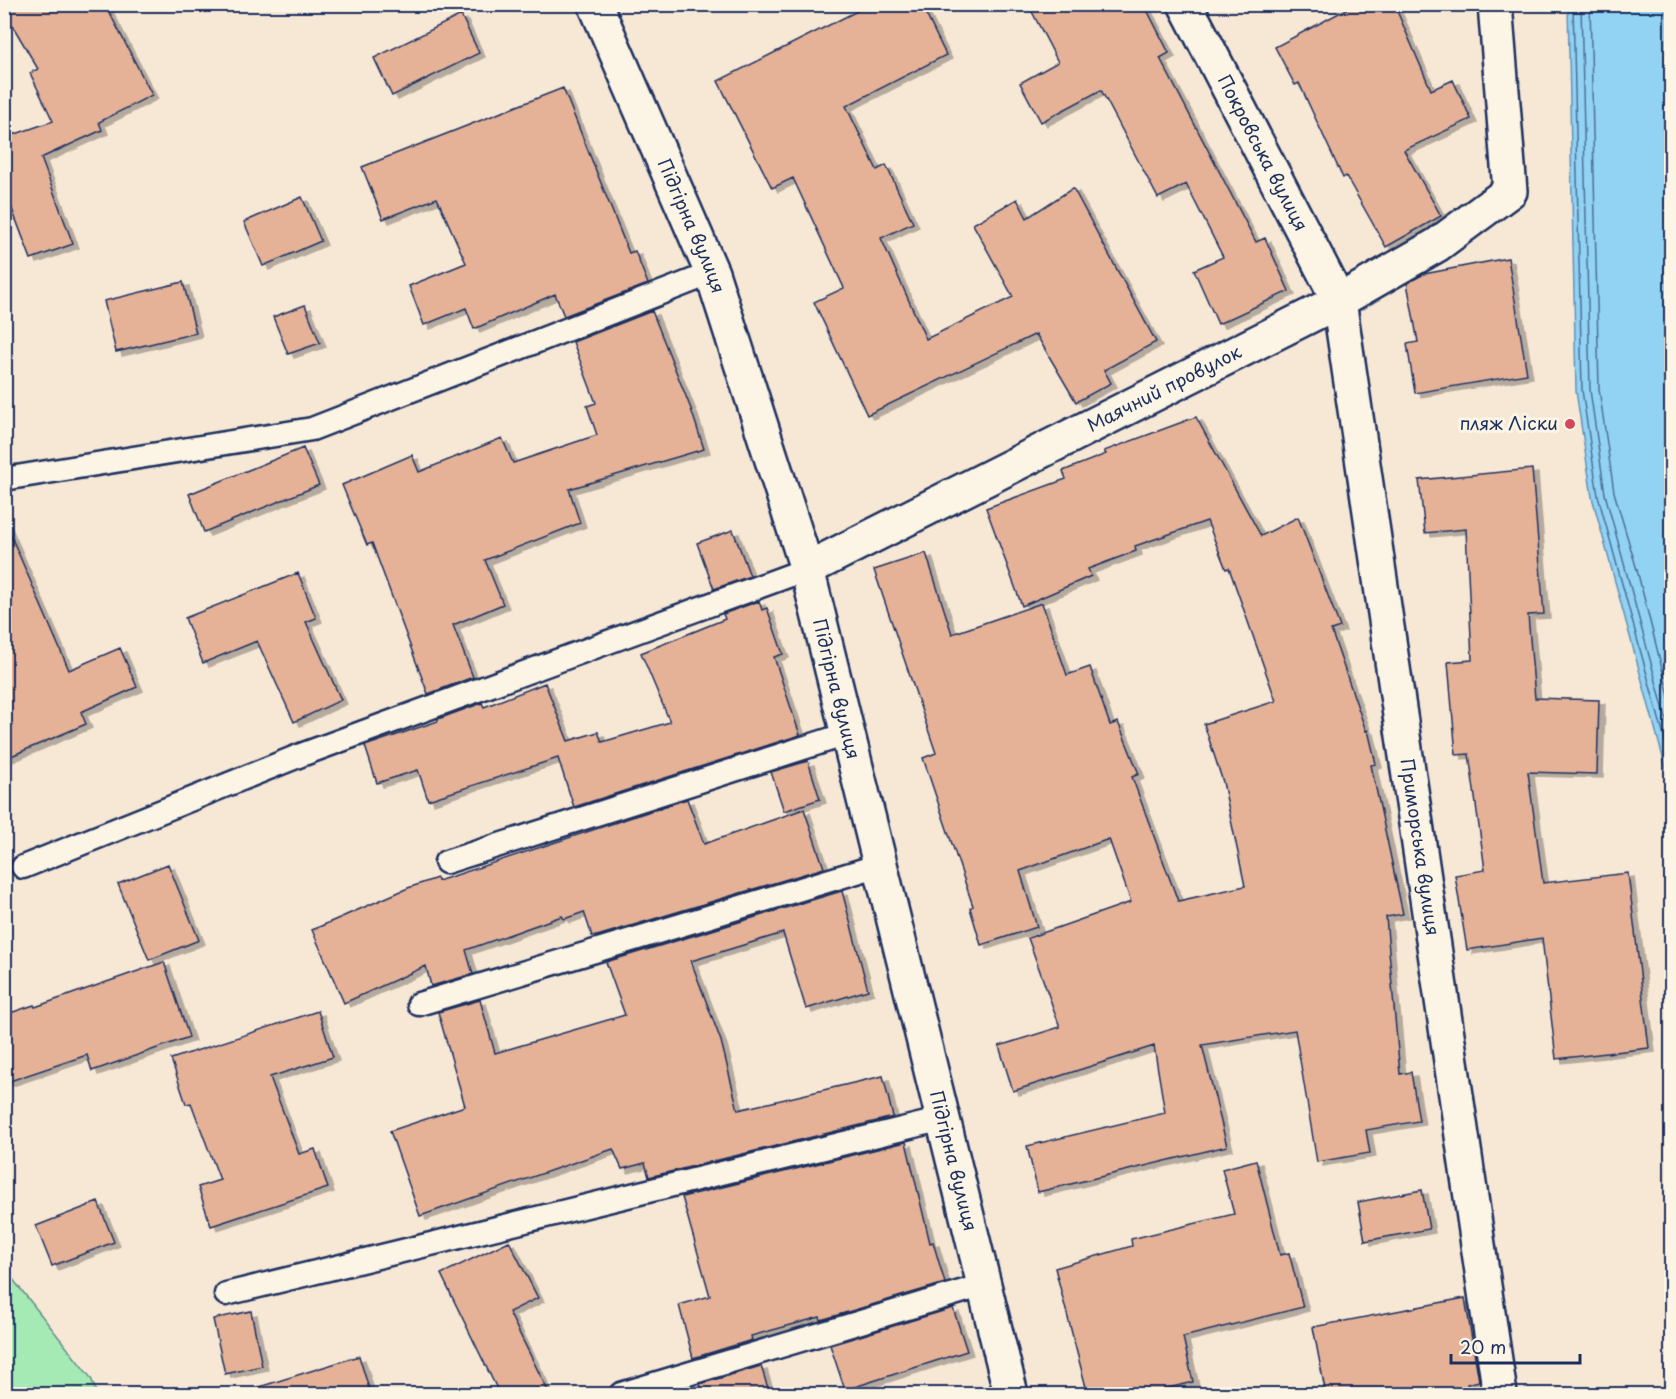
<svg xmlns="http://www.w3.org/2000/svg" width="1676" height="1399" font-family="'Playpen Sans',sans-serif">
<defs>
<filter id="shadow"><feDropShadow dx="6" dy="4" stdDeviation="0" flood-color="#0004"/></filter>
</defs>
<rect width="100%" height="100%" fill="#f7e8d6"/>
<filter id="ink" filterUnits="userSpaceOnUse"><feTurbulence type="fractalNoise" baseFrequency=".0167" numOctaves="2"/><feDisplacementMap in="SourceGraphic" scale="12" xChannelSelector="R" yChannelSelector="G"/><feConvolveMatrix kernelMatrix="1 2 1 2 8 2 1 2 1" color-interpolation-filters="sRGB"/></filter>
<g filter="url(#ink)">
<path fill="#a5e9b4" stroke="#608c89" stroke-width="1.5" d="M 4,1268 L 91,1378 L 97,1394 L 5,1394 Z"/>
<path fill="#92d2f3" stroke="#6291b7" stroke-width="1.5" d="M 1568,5 L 1671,5 L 1671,787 L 1592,497 L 1576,391 Z"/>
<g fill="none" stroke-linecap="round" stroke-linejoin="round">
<path stroke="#4b709a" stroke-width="1.5" d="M 1573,4 L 1582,390 L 1598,496 L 1672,766
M 1581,4 L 1590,390 L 1605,494 L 1672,740
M 1590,4 L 1599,389 L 1614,492 L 1637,570 L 1672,708"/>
</g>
<path fill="#e5b298" stroke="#1b2f5e" stroke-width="1.5" filter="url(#shadow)" d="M 4,4 L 105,4 L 152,95 L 99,122 L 102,130 L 41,158 L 73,244 L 31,259 L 4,188 L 4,138 L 53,121 L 30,73 L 38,69 L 4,11 Z
M 871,4 L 921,4 L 946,55 L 846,106 L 877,170 L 886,165 L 913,223 L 881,238 L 926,339 L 1013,297 L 973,224 L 1017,199 L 1027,218 L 1073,188 L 1156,342 L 1104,370 L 1111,383 L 1076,402 L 1036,334 L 867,415 L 814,302 L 844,288 L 793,178 L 772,188 L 718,81 Z
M 1028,4 L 1144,4 L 1169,53 L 1160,58 L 1256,242 L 1265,238 L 1289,291 L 1218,324 L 1194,270 L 1223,257 L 1186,184 L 1158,198 L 1101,90 L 1041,122 L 1020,83 L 1058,62 Z
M 1356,4 L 1394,4 L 1431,90 L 1453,80 L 1471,119 L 1404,150 L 1441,216 L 1386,247 L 1346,176 L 1343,178 L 1299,83 L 1295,85 L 1275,47 Z
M 461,15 L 479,53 L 392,96 L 374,58 Z
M 563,88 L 629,253 L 635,251 L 648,284 L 564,316 L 555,294 L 474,329 L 466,308 L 424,325 L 409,286 L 466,263 L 437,198 L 383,219 L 362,167 Z
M 302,197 L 321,241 L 263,266 L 244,222 Z
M 1508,258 L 1527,374 L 1415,393 L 1407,344 L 1418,342 L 1407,283 L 1424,274 Z
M 183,282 L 196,333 L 116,352 L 104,301 Z
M 305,305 L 320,343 L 288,354 L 273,317 Z
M 652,311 L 691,409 L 704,449 L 569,489 L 580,523 L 485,560 L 503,604 L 453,625 L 473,677 L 428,694 L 372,543 L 367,545 L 342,485 L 412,455 L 419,472 L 502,438 L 513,463 L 597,435 L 587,406 L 596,403 L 573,342 Z
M 1196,417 L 1261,536 L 1298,517 L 1340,627 L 1331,630 L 1366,731 L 1368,730 L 1376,764 L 1371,765 L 1403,914 L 1386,917 L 1400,1074 L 1411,1072 L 1419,1121 L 1366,1130 L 1370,1153 L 1317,1162 L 1295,1030 L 1202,1045 L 1227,1146 L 1038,1192 L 1027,1146 L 1165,1113 L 1154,1046 L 1013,1091 L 999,1046 L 1060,1027 L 1028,938 L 1131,902 L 1109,839 L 1020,871 L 1037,927 L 981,945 L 970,908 L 973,906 L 923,758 L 936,753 L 874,570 L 926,553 L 952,634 L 1042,603 L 1067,675 L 1090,667 L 1110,725 L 1118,722 L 1139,774 L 1132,777 L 1178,901 L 1245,886 L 1223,782 L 1204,724 L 1276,701 L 1229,568 L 1226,569 L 1207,521 L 1135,546 L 1136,551 L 1088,569 L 1091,576 L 1022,606 L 986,508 L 1066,479 L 1063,471 L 1106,454 L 1104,451 Z
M 303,448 L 319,485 L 204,532 L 189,494 Z
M 1532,469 L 1544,614 L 1528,615 L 1535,698 L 1599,700 L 1597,774 L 1528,772 L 1543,883 L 1628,873 L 1649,1048 L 1556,1059 L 1542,938 L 1467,950 L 1455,875 L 1485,870 L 1469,754 L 1456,755 L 1448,662 L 1472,660 L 1466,529 L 1425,533 L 1419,480 Z
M 4,520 L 69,670 L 120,648 L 137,687 L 81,712 L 86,724 L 4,759 Z
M 733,530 L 750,576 L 714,589 L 697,543 Z
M 298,573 L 316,618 L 306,622 L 341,700 L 294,722 L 257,641 L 203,663 L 185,618 Z
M 759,601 L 762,610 L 767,608 L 783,654 L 774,657 L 800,735 L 574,807 L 558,758 L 428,800 L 418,770 L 377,783 L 365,746 L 438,721 L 438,719 L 482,703 L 484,707 L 545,683 L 568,741 L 598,732 L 602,742 L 670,722 L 641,653 L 725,619 L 723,614 Z
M 808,761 L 820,799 L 784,811 L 771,772 Z
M 687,799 L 704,844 L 804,809 L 824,868 L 597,936 L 592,936 L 584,912 L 564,919 L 562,916 L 466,950 L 473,974 L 431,986 L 426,966 L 344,1003 L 312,930 L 408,888 L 437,878 L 438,881 Z
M 168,864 L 199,940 L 149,960 L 118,884 Z
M 842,891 L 868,990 L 806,1009 L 783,933 L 691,961 L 721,1041 L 738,1110 L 883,1076 L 893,1117 L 649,1177 L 645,1163 L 622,1169 L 613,1149 L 420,1216 L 390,1131 L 465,1106 L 438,1012 L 480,1000 L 495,1053 L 625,1015 L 606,962 Z
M 164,962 L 189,1037 L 92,1071 L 87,1055 L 4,1083 L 4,1015 L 34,1005 L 35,1007 Z
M 318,1011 L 333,1057 L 270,1077 L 299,1154 L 315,1149 L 328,1188 L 211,1226 L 198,1187 L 220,1180 L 191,1103 L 186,1104 L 171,1059 Z
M 906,1142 L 930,1243 L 933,1242 L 945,1283 L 821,1320 L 820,1317 L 751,1336 L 752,1340 L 693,1358 L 679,1305 L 710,1296 L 682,1197 Z
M 1256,1160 L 1280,1255 L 1289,1253 L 1303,1307 L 1183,1337 L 1193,1382 L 1140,1395 L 1088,1395 L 1055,1268 L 1132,1246 L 1131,1239 L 1234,1214 L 1222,1169 Z
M 1422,1190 L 1429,1229 L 1365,1241 L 1358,1202 Z
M 98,1202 L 114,1242 L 52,1266 L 36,1226 Z
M 509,1241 L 538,1298 L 509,1312 L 550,1395 L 500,1395 L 441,1274 Z
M 1465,1298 L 1479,1381 L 1467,1384 L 1469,1395 L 1326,1395 L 1313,1327 Z
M 953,1308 L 967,1351 L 845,1390 L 830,1345 Z
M 251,1311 L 262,1366 L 225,1374 L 213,1319 Z
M 359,1356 L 371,1395 L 261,1395 L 259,1387 Z
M 761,1366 L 770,1395 L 703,1395 L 700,1384 Z"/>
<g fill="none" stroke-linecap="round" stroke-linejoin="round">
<g stroke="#1b2f5e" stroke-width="27">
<path id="service" d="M 4,479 L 312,429 L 712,273
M 446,862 L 847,734
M 23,867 L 301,755 L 807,569
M 419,1004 L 880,865
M 226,1294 L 943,1119
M 621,1394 L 984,1285"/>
</g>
<g stroke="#1b2f5e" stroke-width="38">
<g id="minor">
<path id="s1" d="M 595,4 L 712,273 L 807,569"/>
<path id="s2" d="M 1339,301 L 1500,1394"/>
</g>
</g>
<g stroke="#1b2f5e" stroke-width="38">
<g id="tertiary">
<path id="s3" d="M 1185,4 L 1339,301"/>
<path id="s4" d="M 1011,1394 L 807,569 L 1339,301 L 1437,245 L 1510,191 L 1495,4"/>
</g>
</g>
<use href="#service" stroke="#fcf5e5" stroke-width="22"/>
<use href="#minor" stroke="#fcf5e5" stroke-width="33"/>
<use href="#tertiary" stroke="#fcf5e5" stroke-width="33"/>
</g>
</g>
<circle fill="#d1495b" stroke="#fcf5e5" stroke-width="2" cx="1570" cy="424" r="6"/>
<g text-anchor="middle" stroke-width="6" stroke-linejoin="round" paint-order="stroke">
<g font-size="18" fill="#1b2f5e" stroke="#fcf5e5">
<text dy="6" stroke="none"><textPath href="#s3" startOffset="168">Покровська вулиця</textPath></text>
<text dy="6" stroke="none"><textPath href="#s1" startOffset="242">Підгірна вулиця</textPath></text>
<text dy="6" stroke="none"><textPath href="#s4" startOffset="1250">Маячний провулок</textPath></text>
<text transform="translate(836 689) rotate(76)" y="6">Підгірна вулиця</text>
<text dy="6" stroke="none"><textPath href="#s2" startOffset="552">Приморська вулиця</textPath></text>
<text transform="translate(953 1161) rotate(76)" y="6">Підгірна вулиця</text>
</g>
<g font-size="18" fill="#1b2f5e" stroke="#fcf5e5" text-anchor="end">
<text x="1558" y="430">пляж Ліски</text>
</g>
</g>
<rect width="1676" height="1399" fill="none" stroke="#fcf5e5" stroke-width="24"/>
<rect x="12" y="12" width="1652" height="1375" fill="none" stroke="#1b2f5e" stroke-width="2" filter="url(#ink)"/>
<path d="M1451 1354v9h129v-9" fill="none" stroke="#1b2f5e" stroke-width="3"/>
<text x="1460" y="1354" font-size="18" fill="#1b2f5e" stroke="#fcf5e5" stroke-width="4.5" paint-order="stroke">20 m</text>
</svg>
